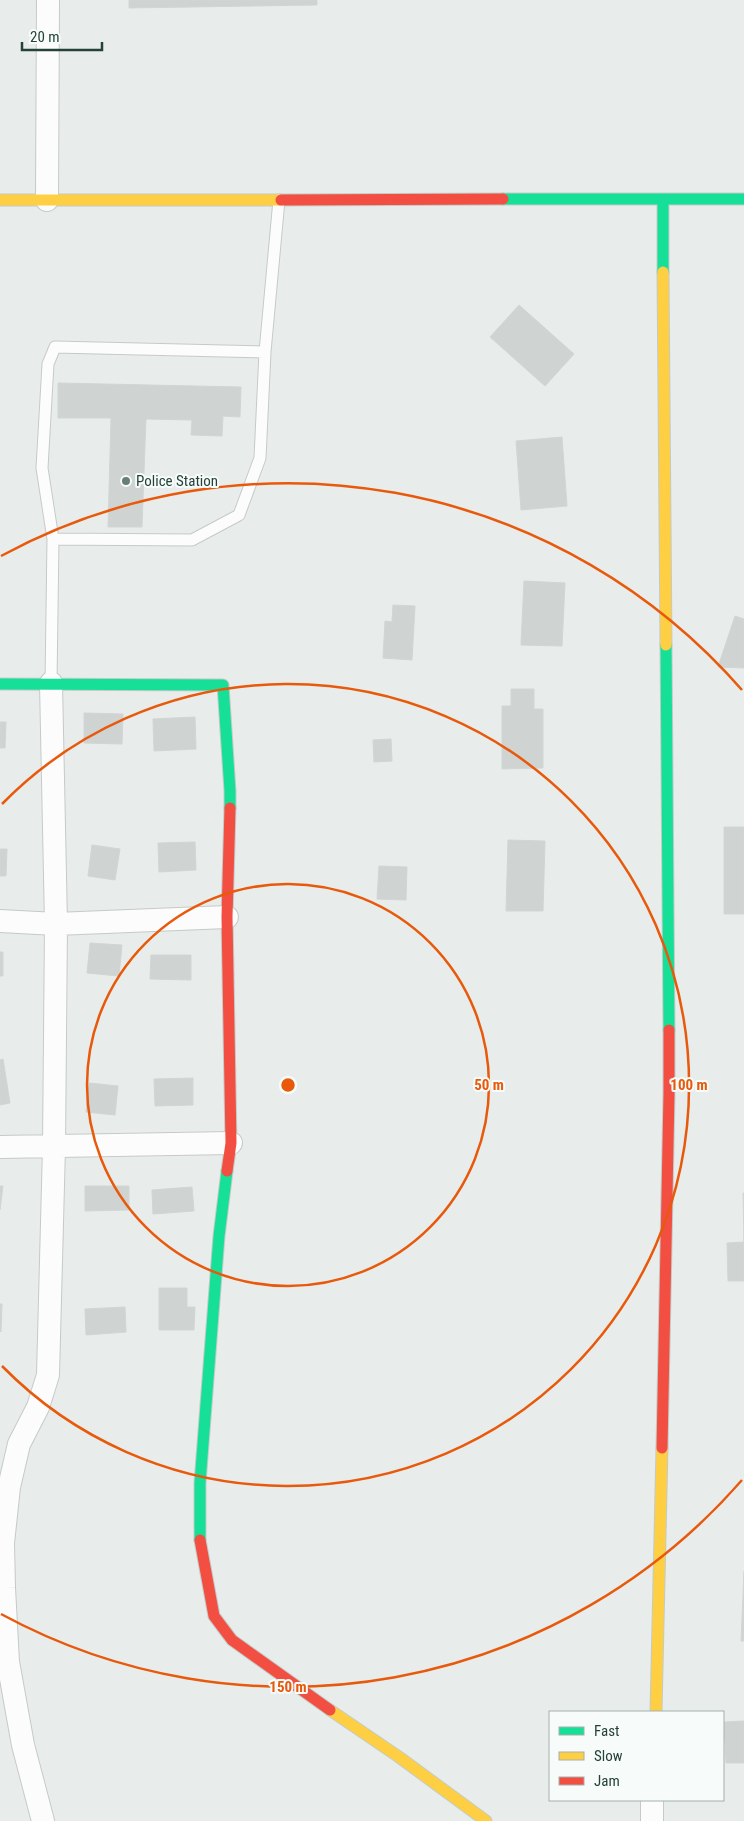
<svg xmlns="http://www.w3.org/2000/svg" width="744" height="1821" font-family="'Roboto Condensed',sans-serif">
<rect width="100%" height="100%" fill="#e8edeb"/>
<path fill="#cfd4d2" stroke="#d1d6d4" d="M 129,0 L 317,0 L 317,5 L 129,8 Z
M 519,305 L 574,354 L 545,386 L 490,337 Z
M 58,383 L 241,387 L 240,417 L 223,416 L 222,436 L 191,435 L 192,420 L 146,419 L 142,527 L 108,527 L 111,418 L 58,418 Z
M 562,437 L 567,506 L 521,510 L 516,441 Z
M 524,581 L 565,583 L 562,646 L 521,645 Z
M 393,605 L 415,606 L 412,660 L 383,658 L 385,621 L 392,622 Z
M 735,616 L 744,619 L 744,668 L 718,667 Z
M 511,689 L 534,689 L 534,709 L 543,709 L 543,768 L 502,769 L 502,706 L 511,706 Z
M 84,713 L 123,714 L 122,744 L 84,743 Z
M 195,717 L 196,749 L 154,751 L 153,719 Z
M 0,722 L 6,722 L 5,748 L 0,748 Z
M 391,739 L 392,761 L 374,762 L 373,740 Z
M 724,827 L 744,827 L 744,914 L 724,914 Z
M 508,840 L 545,841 L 543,911 L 506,911 Z
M 195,842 L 196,870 L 159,872 L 158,843 Z
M 92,845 L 120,849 L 115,880 L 88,876 Z
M 0,849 L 7,849 L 6,876 L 0,876 Z
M 379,866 L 407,867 L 406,900 L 377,899 Z
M 90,943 L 122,945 L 119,976 L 87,973 Z
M 0,952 L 3,952 L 3,976 L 0,976 Z
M 151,955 L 191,955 L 191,980 L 150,979 Z
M 3,1059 L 10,1103 L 0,1105 L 0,1060 Z
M 193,1078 L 193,1105 L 155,1106 L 154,1079 Z
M 89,1083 L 118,1086 L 115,1115 L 86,1112 Z
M 0,1186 L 3,1186 L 0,1210 Z
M 85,1186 L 129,1186 L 129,1210 L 85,1211 Z
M 192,1187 L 194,1211 L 153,1214 L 152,1190 Z
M 743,1193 L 744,1193 L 744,1281 L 728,1281 L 727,1243 L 744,1242 Z
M 159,1288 L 187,1288 L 187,1307 L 195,1307 L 194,1330 L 159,1330 Z
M 0,1304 L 2,1304 L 1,1332 L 0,1331 Z
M 125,1307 L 126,1332 L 86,1335 L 85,1309 Z
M 744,1571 L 744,1641 L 741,1641 Z
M 744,1721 L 744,1763 L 726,1763 L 724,1722 Z"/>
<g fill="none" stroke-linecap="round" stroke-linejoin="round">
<g stroke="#c5cac8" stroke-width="13">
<path id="lane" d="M 53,539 L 42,468 L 48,364 L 55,347 L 265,352
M 51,683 L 53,539 L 192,540 L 239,515 L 260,458 L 265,352 L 279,200"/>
</g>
<g stroke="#c5cac8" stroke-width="24">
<path id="street" d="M 47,200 L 48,0
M 0,921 L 56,924 L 227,917
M 0,1147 L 231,1143
M 43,1821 L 23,1745 L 8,1662 L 4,1588 L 3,1543 L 9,1487 L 19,1444 L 38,1407 L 48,1375 L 54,1147 L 56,924 L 51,683
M 652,1821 L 652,1800"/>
</g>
<g stroke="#c3cbc8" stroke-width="13">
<path id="fast" d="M 503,199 L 744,199
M 663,200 L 663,272
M 666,645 L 669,1030
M 0,684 L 223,685 L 230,791 L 230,808
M 200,1540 L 200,1483 L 219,1236 L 227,1171"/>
</g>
<g stroke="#c3cbc8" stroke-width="13">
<path id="slow" d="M 0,200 L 281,200
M 663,272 L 666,645
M 330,1710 L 399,1757 L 486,1821
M 656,1712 L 662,1448"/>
</g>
<g stroke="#c3cbc8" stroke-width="13">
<path id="jam" d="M 281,200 L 503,199
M 227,1171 L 231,1143 L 227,917 L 230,808
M 662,1448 L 669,1094 L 669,1030
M 200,1540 L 214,1616 L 232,1640 L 330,1710"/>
</g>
<use href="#lane" stroke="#fcfcfc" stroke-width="11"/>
<use href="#street" stroke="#fcfcfc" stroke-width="22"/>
<use href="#fast" stroke="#16e098" stroke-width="11"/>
<use href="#slow" stroke="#ffcf43" stroke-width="11"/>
<use href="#jam" stroke="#f24e42" stroke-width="11"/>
</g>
<g fill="none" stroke="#e8590c" stroke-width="2.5">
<circle cx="288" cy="1085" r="201"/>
<path d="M2 804A401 401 0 1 1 2 1366"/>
<path d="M742 1480A602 602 0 0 1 1 1614M1 556A602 602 0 0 1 742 690"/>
</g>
<circle fill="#697e78" stroke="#f7fbf9" stroke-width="2" cx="126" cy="481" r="5"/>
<g text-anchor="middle" stroke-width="4" stroke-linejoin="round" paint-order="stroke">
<g font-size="15" fill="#24423a" stroke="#f7fbf9" text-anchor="start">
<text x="136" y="486">Police Station</text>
</g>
</g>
<circle cx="288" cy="1085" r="8" fill="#e8590c" stroke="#f7fbf9" stroke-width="2.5"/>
<g font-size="15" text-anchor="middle" font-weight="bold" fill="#e8590c" stroke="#f7fbf9" stroke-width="4" stroke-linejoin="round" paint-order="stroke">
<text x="489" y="1090">50 m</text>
<text x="689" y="1090">100 m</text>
<text x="288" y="1692">150 m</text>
</g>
<rect x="549" y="1711" width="175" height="90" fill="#f7fbf9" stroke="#a3b1ad"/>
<rect x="559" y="1727" width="25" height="8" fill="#16e098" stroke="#a3b1ad"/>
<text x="594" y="1736" font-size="15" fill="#24423a">Fast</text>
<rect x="559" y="1752" width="25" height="8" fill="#ffcf43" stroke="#a3b1ad"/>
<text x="594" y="1761" font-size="15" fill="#24423a">Slow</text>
<rect x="559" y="1777" width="25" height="8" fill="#f24e42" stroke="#a3b1ad"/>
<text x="594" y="1786" font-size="15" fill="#24423a">Jam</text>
<path d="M22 42v8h80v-8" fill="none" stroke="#24423a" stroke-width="2.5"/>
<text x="30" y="42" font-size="15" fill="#24423a" stroke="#f7fbf9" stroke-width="4" paint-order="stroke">20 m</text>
</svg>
